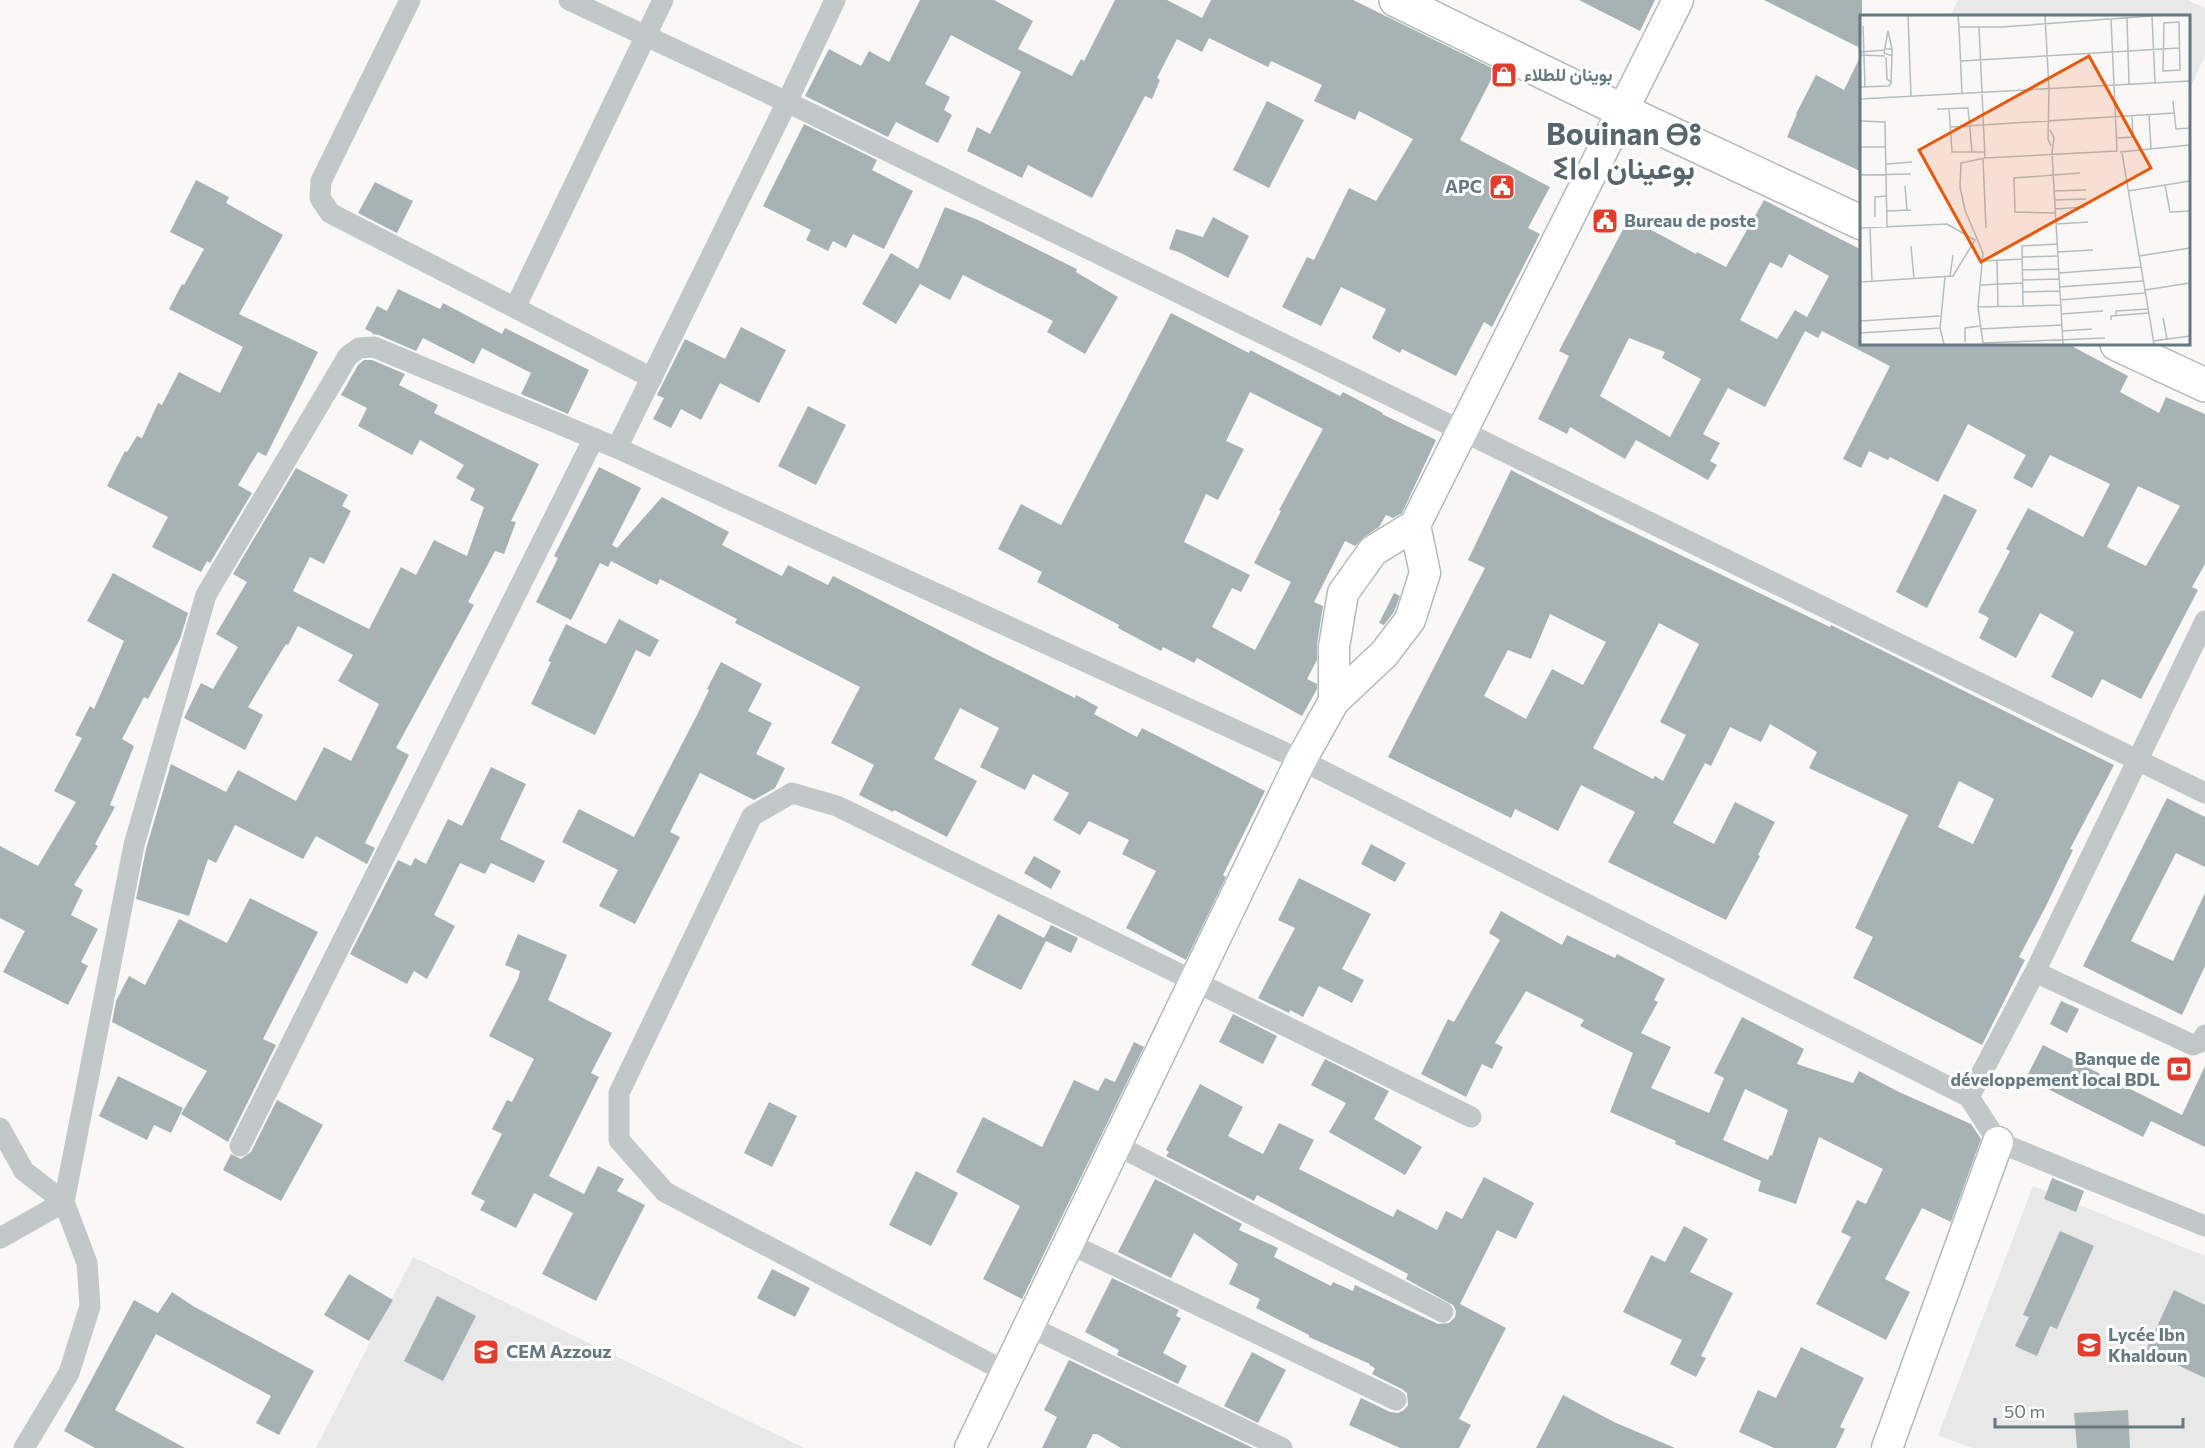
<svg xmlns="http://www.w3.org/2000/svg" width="2205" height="1448" font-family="Commissioner,Vazirmatn,'Noto Sans Tifinagh',sans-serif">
<rect width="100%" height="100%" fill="#f9f8f6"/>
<path fill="#e7e8e7" d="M 1958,0 L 2188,0 L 2205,8 L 2205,55 L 2189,91 L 2188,16 L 1950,16 Z
M 2033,1186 L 2205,1256 L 2205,1448 L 1972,1448 L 1938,1435 Z
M 413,1257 L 804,1448 L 316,1448 Z"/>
<path fill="#a7b2b5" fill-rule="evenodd" d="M 920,0 L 994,0 L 1033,21 L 1018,49 L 1072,76 L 1081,59 L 1084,61 L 1115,0 L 1167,0 L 1202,18 L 1211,0 L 1353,0 L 1496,70 L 1460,140 L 1550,187 L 1528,228 L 1540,234 L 1492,327 L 1484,322 L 1456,376 L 1402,349 L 1400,353 L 1372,338 L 1386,309 L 1341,287 L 1321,326 L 1282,307 L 1307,257 L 1314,260 L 1349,188 L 1376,201 L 1413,139 L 1359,111 L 1355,120 L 1314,101 L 1322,85 L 1271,61 L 1268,67 L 1209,38 L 1202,52 L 1177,39 L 1157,78 L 1160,80 L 1152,99 L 1145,96 L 1092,198 L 1028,165 L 1022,178 L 967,151 L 977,127 L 990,134 L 1021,72 L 951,35 L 925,84 L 950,97 L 944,110 L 952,115 L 938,143 L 896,122 L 888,137 L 805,96 L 829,49 L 861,66 L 869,51 L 889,62 Z
M 1579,0 L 1655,0 L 1640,31 Z
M 1764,0 L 1862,0 L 1862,49 Z
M 1862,53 L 1862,172 L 1787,137 L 1797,114 L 1796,114 L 1816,75 L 1844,90 Z
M 1267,101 L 1304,120 L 1269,188 L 1233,170 Z
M 804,124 L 877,160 L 872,170 L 913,191 L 884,249 L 853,234 L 846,248 L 833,241 L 828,251 L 806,240 L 811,230 L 763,206 Z
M 196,180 L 229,197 L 226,203 L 283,235 L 239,314 L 318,352 L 266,456 L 258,452 L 238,485 L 252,493 L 210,563 L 207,561 L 201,572 L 152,547 L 168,517 L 107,486 L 125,451 L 127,452 L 137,436 L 142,438 L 158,403 L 162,405 L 179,372 L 220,393 L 243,347 L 169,309 L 182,284 L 184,285 L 204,249 L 170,232 Z
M 375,182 L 413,201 L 397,233 L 358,213 Z
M 1764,200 L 1862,250 L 1862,344 L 2068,344 L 2128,376 L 2120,392 L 2159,413 L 2166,397 L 2205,414 L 2205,564 L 2192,587 L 2198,590 L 2141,699 L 2102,679 L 2092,698 L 2051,677 L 2074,632 L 2040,613 L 2016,658 L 1979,638 L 1989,618 L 1978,612 L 2010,551 L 2006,549 L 2028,508 L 2083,537 L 2110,484 L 2050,455 L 2032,488 L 2013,478 L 2026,455 L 1968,424 L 1938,482 L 1890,457 L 1888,460 L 1869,451 L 1861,468 L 1843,459 L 1890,366 L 1822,331 L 1818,338 L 1805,331 L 1765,407 L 1728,388 L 1703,434 L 1720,443 L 1710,461 L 1717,465 L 1708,480 L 1636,440 L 1625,459 L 1570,427 L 1567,434 L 1538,419 L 1569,356 L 1559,351 L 1629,218 L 1696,254 L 1697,252 L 1726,267 ZM 1789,254 L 1829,276 L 1807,317 L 1795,310 L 1777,339 L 1740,320 L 1770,262 L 1782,268 ZM 1629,338 L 1665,352 L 1662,358 L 1701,379 L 1670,437 L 1600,396 ZM 2138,486 L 2180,506 L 2146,566 L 2107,547 Z
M 945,207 L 978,220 L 1077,269 L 1076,272 L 1118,297 L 1085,354 L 1047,332 L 1053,321 L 963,275 L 950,300 L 920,284 L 896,324 L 862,304 L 891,253 L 918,269 Z
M 1213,217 L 1249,236 L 1228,278 L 1181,253 L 1169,249 L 1176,229 L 1203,237 Z
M 398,289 L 440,309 L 443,303 L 502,334 L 505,328 L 589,370 L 568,414 L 521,394 L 531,373 L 482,348 L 474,364 L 423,338 L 416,351 L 379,335 L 372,334 L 373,333 L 365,329 L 377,306 L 387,311 Z
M 1171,313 L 1249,353 L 1250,350 L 1340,396 L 1343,392 L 1383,413 L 1382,414 L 1436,440 L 1402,513 L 1393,518 L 1386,515 L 1379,527 L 1364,537 L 1355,546 L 1345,541 L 1314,602 L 1323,606 L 1317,644 L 1317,660 L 1307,679 L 1317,684 L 1317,689 L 1302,716 L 1197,658 L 1194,663 L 1163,647 L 1161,651 L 1118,628 L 1119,625 L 1037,582 L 1042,572 L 998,549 L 1021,504 L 1061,525 ZM 1250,392 L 1323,429 L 1279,510 L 1281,511 L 1254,563 L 1291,582 L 1255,650 L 1212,627 L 1232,588 L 1241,592 L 1250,575 L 1184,542 L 1206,494 L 1218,500 L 1244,449 L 1226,441 Z
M 741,327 L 786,350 L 759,403 L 720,383 L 701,420 L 681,409 L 671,428 L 653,419 L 664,398 L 657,395 L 685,339 L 725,359 Z
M 364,360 L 372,360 L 405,374 L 399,385 L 438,405 L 434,413 L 539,464 L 511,521 L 516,522 L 504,554 L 495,551 L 468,602 L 474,605 L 396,748 L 409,755 L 365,843 L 375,848 L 367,864 L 316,836 L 303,859 L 235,825 L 216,863 L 208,859 L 189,916 L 136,899 L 146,849 L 171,764 L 226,792 L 238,770 L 296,801 L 324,747 L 351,761 L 379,704 L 338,681 L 353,655 L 298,626 L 288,645 L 286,644 L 248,707 L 263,715 L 245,750 L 184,718 L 201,683 L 213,689 L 238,647 L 216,634 L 247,582 L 233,574 L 296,468 L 348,495 L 342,506 L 351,511 L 324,564 L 310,557 L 293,591 L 369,629 L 401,567 L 416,575 L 434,540 L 467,556 L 484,507 L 470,500 L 475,489 L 456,478 L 464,465 L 420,440 L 412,455 L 358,426 L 367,408 L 341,395 L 358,365 Z
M 808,406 L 846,425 L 816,485 L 778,466 Z
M 599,467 L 641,488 L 612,545 L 617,548 L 662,497 L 729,532 L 722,545 L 782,576 L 788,565 L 828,585 L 833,576 L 990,656 L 1075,698 L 1076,695 L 1098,707 L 1094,714 L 1137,737 L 1142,728 L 1265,791 L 1223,875 L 1226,877 L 1186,960 L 1126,928 L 1156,871 L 1122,854 L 1129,840 L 1089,821 L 1080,835 L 1053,820 L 1069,793 L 1033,774 L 1025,790 L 980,767 L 999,728 L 960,708 L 934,759 L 977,781 L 947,837 L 894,810 L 893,812 L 859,795 L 874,765 L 831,743 L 860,687 L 735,623 L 737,619 L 660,579 L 657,585 L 611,561 L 608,567 L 600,563 L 571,620 L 536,602 L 558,558 L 554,556 Z
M 1511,470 L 1602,517 L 1830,627 L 1831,625 L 2114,765 L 2070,849 L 2073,850 L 2045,908 L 2019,957 L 2025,960 L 1982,1045 L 1853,978 L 1873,937 L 1855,928 L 1908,815 L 1809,768 L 1817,752 L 1770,724 L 1761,742 L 1730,727 L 1711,766 L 1705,763 L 1673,823 L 1714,844 L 1735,802 L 1775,822 L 1758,855 L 1760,856 L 1726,920 L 1608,862 L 1635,812 L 1581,785 L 1558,831 L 1515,809 L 1511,818 L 1388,757 L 1485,568 L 1468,560 ZM 1550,614 L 1606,642 L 1583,685 L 1552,669 L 1526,719 L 1484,696 L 1508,650 L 1531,659 ZM 1659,623 L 1699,644 L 1660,722 L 1686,735 L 1663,781 L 1655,776 L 1653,779 L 1593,748 ZM 1959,781 L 1994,799 L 1973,844 L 1938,827 Z
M 1944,494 L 1977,510 L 1927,608 L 1896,592 Z
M 113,573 L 188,613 L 180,639 L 148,699 L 144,697 L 122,739 L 134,746 L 110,805 L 115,807 L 95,844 L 98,846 L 74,885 L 83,890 L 71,915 L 98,929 L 81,962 L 88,966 L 68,1005 L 3,972 L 25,931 L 0,918 L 0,846 L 38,866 L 76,802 L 54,791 L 82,738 L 75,735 L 90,706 L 94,709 L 124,641 L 87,621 Z
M 1394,593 L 1400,596 L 1394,612 L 1384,625 L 1379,623 Z
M 619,619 L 659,640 L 650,657 L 636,650 L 595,735 L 531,704 L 551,662 L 548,661 L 566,624 L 606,644 Z
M 721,662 L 762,684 L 748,711 L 772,723 L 756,754 L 785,768 L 775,788 L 754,800 L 700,773 L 670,832 L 680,837 L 635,924 L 599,906 L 618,870 L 562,842 L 579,809 L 634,837 L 698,713 L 709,690 L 707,689 Z
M 491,767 L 526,784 L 500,839 L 545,861 L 534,883 L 491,863 L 485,874 L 460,863 L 434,915 L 455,926 L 427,979 L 414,971 L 407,984 L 350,954 L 398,860 L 411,866 L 415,858 L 426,864 L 448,819 L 462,826 Z
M 2167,798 L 2205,817 L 2205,867 L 2176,853 L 2131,941 L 2173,961 L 2205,893 L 2205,966 L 2182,1015 L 2083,966 Z
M 1371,844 L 1406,863 L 1395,882 L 1361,864 Z
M 1034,856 L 1061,871 L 1051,889 L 1024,873 Z
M 1299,878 L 1371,914 L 1342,969 L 1364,980 L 1352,1003 L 1319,986 L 1303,1017 L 1290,1010 L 1289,1013 L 1258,998 L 1295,928 L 1278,920 Z
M 250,898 L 318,932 L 263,1039 L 276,1045 L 228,1142 L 181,1114 L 207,1071 L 112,1022 L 116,1001 L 129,976 L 145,985 L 179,919 L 227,943 Z
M 1501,911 L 1562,945 L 1567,935 L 1615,958 L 1617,954 L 1665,979 L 1654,1000 L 1658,1002 L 1641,1033 L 1671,1047 L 1651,1088 L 1709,1113 L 1724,1078 L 1714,1073 L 1742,1017 L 1804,1049 L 1797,1064 L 1853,1083 L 1859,1071 L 1899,1092 L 1971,1124 L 1981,1139 L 1951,1222 L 1922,1208 L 1885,1279 L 1910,1292 L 1886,1340 L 1816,1304 L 1851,1237 L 1841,1232 L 1857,1200 L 1866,1204 L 1883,1169 L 1819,1137 L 1796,1204 L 1758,1191 L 1761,1181 L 1675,1144 L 1676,1141 L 1610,1112 L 1633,1053 L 1580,1026 L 1584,1020 L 1526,991 L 1495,1043 L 1503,1047 L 1492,1069 L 1482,1064 L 1466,1097 L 1421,1074 L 1448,1019 L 1454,1022 L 1500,940 L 1489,933 ZM 1745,1089 L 1788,1110 L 1772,1156 L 1770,1155 L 1768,1160 L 1723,1140 Z
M 998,914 L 1044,938 L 1051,925 L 1078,938 L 1071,953 L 1046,941 L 1021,990 L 971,965 Z
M 518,934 L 567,955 L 548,1000 L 612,1033 L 591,1073 L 599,1077 L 549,1176 L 584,1194 L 598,1166 L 624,1179 L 617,1191 L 645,1205 L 596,1301 L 542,1274 L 573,1213 L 534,1193 L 516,1228 L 480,1210 L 485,1201 L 471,1194 L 502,1134 L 492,1129 L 507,1100 L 512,1102 L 534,1059 L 489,1036 L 518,979 L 520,971 L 505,965 Z
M 2061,1001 L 2079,1009 L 2067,1033 L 2050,1024 Z
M 1233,1014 L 1277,1036 L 1263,1064 L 1219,1042 Z
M 1134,1042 L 1144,1047 L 1022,1299 L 983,1279 L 1020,1206 L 956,1172 L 983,1117 L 1042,1147 L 1074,1080 L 1098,1091 L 1105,1078 L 1115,1082 Z
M 2043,1045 L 2182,1115 L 2205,1066 L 2205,1147 L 2151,1121 L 2143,1137 L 2026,1078 Z
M 1325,1059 L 1389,1091 L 1374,1119 L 1422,1147 L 1405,1175 L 1329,1132 L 1346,1103 L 1311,1085 Z
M 118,1076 L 183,1108 L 171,1133 L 154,1125 L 147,1140 L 99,1116 Z
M 1200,1084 L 1243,1107 L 1228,1136 L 1263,1154 L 1279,1123 L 1314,1140 L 1299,1169 L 1393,1217 L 1397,1209 L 1437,1230 L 1446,1211 L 1462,1219 L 1484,1177 L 1534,1203 L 1516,1239 L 1497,1230 L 1460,1304 L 1506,1328 L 1459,1419 L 1471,1425 L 1459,1448 L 1400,1448 L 1349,1425 L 1361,1398 L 1390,1412 L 1398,1413 L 1404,1410 L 1408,1405 L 1407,1393 L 1402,1389 L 1372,1374 L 1375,1368 L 1369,1365 L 1370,1364 L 1309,1337 L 1309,1335 L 1256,1308 L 1260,1299 L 1229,1284 L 1238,1264 L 1194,1233 L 1171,1278 L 1118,1252 L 1155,1179 L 1242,1224 L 1239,1230 L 1278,1248 L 1274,1257 L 1331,1286 L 1333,1282 L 1353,1291 L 1355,1285 L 1438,1324 L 1449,1323 L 1455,1317 L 1456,1311 L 1453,1305 L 1406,1279 L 1408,1274 L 1257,1195 L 1254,1201 L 1166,1156 L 1169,1152 L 1166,1150 Z
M 277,1100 L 323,1125 L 281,1201 L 223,1170 L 231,1154 L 241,1159 L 251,1152 Z
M 769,1102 L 797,1116 L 772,1167 L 744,1153 Z
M 916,1171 L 958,1193 L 931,1246 L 889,1225 Z
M 2052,1178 L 2084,1191 L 2076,1212 L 2044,1199 Z
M 1684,1226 L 1708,1239 L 1690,1272 L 1733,1293 L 1701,1356 L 1706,1358 L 1696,1377 L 1670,1364 L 1682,1340 L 1623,1312 L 1651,1255 L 1665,1262 Z
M 2060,1231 L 2094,1246 L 2057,1329 L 2050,1326 L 2037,1356 L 2015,1346 L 2029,1317 L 2023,1315 Z
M 772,1269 L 810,1288 L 795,1317 L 757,1298 Z
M 349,1274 L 393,1300 L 369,1341 L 324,1315 Z
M 1112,1278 L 1179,1310 L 1176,1316 L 1181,1318 L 1163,1353 L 1187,1366 L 1178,1384 L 1117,1355 L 1119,1350 L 1085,1332 Z
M 2174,1290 L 2205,1305 L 2205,1378 L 2146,1350 Z
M 172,1292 L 193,1306 L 314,1371 L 279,1435 L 256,1423 L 271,1396 L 156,1334 L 115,1410 L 185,1448 L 95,1448 L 64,1431 L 134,1300 L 158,1313 Z
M 437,1296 L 476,1316 L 443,1381 L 404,1361 Z
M 1801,1347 L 1864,1378 L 1840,1427 L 1845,1429 L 1836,1448 L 1774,1448 L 1739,1432 L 1758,1390 L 1776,1398 Z
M 1252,1352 L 1286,1370 L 1258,1423 L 1224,1406 Z
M 1069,1360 L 1253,1448 L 1121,1448 L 1097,1434 L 1093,1434 L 1086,1448 L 1042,1448 L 1057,1417 L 1044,1410 Z
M 1563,1395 L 1614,1422 L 1675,1448 L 1536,1448 Z
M 2128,1410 L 2130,1448 L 2077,1448 L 2074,1413 Z"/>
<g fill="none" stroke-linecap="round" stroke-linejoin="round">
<g stroke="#b2babd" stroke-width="33">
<path id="secondary" d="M 1334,701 L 1334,647 L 1343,593 L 1373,551 L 1415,525 L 1678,0
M 970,1448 L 1301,760 L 1334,701 L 1384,654 L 1410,620 L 1425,573 L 1415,525
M 1887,1448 L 1998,1142"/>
</g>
<g stroke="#b3babc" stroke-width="36">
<path id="primary" d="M 1396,0 L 1623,111 L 1862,223
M 2117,344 L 2205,385"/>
</g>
<path stroke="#c2c7ca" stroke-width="21" d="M 410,0 L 321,181 L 320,198 L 330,213 L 652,378
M 569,0 L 787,102 L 2205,793
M 835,0 L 787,102 L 617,448 L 1301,760 L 1969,1097 L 2035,972 L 2205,621
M 515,308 L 663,0
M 2035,972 L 2193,1045 L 2201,1042 L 2205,1035
M 1969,1097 L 1998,1142 L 2205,1226
M 0,1128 L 24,1171 L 64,1202 L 0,1238
M 1116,1145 L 1443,1312
M 240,1146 L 594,438
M 1068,1243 L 1396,1400
M 1028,1326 L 1282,1448
M 1006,1372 L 665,1192 L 619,1140 L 619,1093 L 752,816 L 792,793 L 837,806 L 1471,1117
M 24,1448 L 69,1373 L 90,1306 L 87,1263 L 64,1202 L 134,845 L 206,595 L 348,356 L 359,348 L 374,347 L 617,448"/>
<use href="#secondary" stroke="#fff" stroke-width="30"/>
<use href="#primary" stroke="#fff" stroke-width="33"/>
</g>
<defs>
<g id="shop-square" transform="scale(1.35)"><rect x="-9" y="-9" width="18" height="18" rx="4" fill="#e23c2c" stroke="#fff"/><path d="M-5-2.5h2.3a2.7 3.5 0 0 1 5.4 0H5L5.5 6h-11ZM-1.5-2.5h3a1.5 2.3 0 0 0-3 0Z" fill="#fff"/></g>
<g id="civic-square" transform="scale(1.35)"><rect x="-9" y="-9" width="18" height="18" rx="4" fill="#e23c2c" stroke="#fff"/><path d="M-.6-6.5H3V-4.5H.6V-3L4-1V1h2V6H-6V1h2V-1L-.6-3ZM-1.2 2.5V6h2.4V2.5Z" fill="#fff"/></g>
<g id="bank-square" transform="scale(1.35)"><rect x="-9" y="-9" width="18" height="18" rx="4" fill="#e23c2c" stroke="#fff"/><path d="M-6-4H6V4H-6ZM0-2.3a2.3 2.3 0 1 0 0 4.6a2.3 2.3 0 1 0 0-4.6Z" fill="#fff"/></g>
<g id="school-square" transform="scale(1.35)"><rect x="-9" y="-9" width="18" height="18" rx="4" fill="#e23c2c" stroke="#fff"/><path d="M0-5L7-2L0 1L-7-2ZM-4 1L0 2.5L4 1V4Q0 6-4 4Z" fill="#fff"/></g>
</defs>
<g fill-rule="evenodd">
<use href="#shop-square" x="1504" y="75"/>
<use href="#civic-square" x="1502" y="187"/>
<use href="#civic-square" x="1605" y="221"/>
<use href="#bank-square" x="2179" y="1069"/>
<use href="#school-square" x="2089" y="1345"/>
<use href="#school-square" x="486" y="1352"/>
</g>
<g text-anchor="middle" stroke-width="6" stroke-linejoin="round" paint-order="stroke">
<g font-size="18" font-weight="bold" fill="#647981" stroke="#fff" text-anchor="start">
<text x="1524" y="81">بوينان للطلاء</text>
<text x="1482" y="193" text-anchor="end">APC</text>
<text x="1624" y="227">Bureau de poste</text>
<text x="2160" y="1065" text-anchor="end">Banque de<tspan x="2160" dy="21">développement local BDL</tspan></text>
<text x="2108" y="1341">Lycée Ibn<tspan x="2108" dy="21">Khaldoun</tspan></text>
<text x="506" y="1358">CEM Azzouz</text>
</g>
<g font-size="30" font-weight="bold" fill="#56666c" stroke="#fff">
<text x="1624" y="145">Bouinan ⴱⵓ<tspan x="1624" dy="34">ⵉⵏⴰⵏ بوعينان</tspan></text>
</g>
</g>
<g transform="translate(1860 15)">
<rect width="330" height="330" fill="#f9f8f6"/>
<path fill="none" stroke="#b4bdc0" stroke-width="1.5" d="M 48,1 L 51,81M 98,1 L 99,12 L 142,12 L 291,1M 185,1 L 189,74M 292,1 L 295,68M 267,3 L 269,69M 304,8 L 319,7 L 320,55 L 303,56 ZM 3,11 L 5,72M 99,12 L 102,79M 119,12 L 125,143 L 257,136 L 251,4M 26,34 L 32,34 L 32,41 L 24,38 L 28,16 L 32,34M 0,37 L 25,35M 0,40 L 25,41M 26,42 L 27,64 L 31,67 L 32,41M 101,46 L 319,33M 0,72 L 29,71 L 32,66M 189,74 L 188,124 L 191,131M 0,84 L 330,66M 313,86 L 316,114 L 330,113M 89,93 L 92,137 L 125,137M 77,94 L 108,93 L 112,137M 289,100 L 291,134M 0,106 L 25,107 L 27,212M 90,112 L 314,98M 190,115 L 194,123 L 192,138 L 203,329M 257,123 L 273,122 L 272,101M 0,132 L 25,132M 260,137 L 330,130M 262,138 L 294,329M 123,144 L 126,213M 26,149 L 52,147M 0,160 L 51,159M 305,170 L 310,197 L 330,196M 45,171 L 47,195M 194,176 L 226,175M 268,176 L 330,166M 194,185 L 226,184M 195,194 L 225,192M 26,196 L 51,195M 195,198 L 155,197 L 154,163 L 220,158M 15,202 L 15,182 L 26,181M 196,209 L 228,207M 0,213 L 87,209 L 115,225 L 93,261 L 0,267M 10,213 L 12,267M 51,231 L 54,264M 197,237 L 233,235M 279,241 L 330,233M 162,242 L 197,241M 137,245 L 138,292M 123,246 L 162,244M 162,255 L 198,254M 199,258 L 281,252M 90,261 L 93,240M 162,265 L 199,264M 121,270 L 162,268M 199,272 L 283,266M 285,275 L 330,268M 163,277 L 200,276M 200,285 L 285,278M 118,292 L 123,238 L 105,195 L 100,172 L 101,148 L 125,143M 163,292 L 162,231 L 197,229M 201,299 L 243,296M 256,301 L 256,296 L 288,294M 303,303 L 307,324M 251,305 L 251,301 L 289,298M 0,306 L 80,301M 120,314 L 202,310M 202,316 L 232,314M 0,318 L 80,313M 293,326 L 330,321M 105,327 L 105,313 L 120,311M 123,328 L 245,323M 123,328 L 118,292 L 200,290M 84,329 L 80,313 L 85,262"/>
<path fill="#e8590c" fill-opacity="0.15" stroke="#e8590c" stroke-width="3" d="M 229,41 L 291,153 L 121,247 L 59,135 Z"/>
<rect width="330" height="330" fill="none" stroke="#647981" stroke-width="3"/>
</g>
<path d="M1995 1418v9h188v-9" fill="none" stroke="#647981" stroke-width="3"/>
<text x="2004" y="1418" font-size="18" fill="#647981" stroke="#ffffff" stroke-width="4.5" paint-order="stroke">50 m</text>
</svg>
